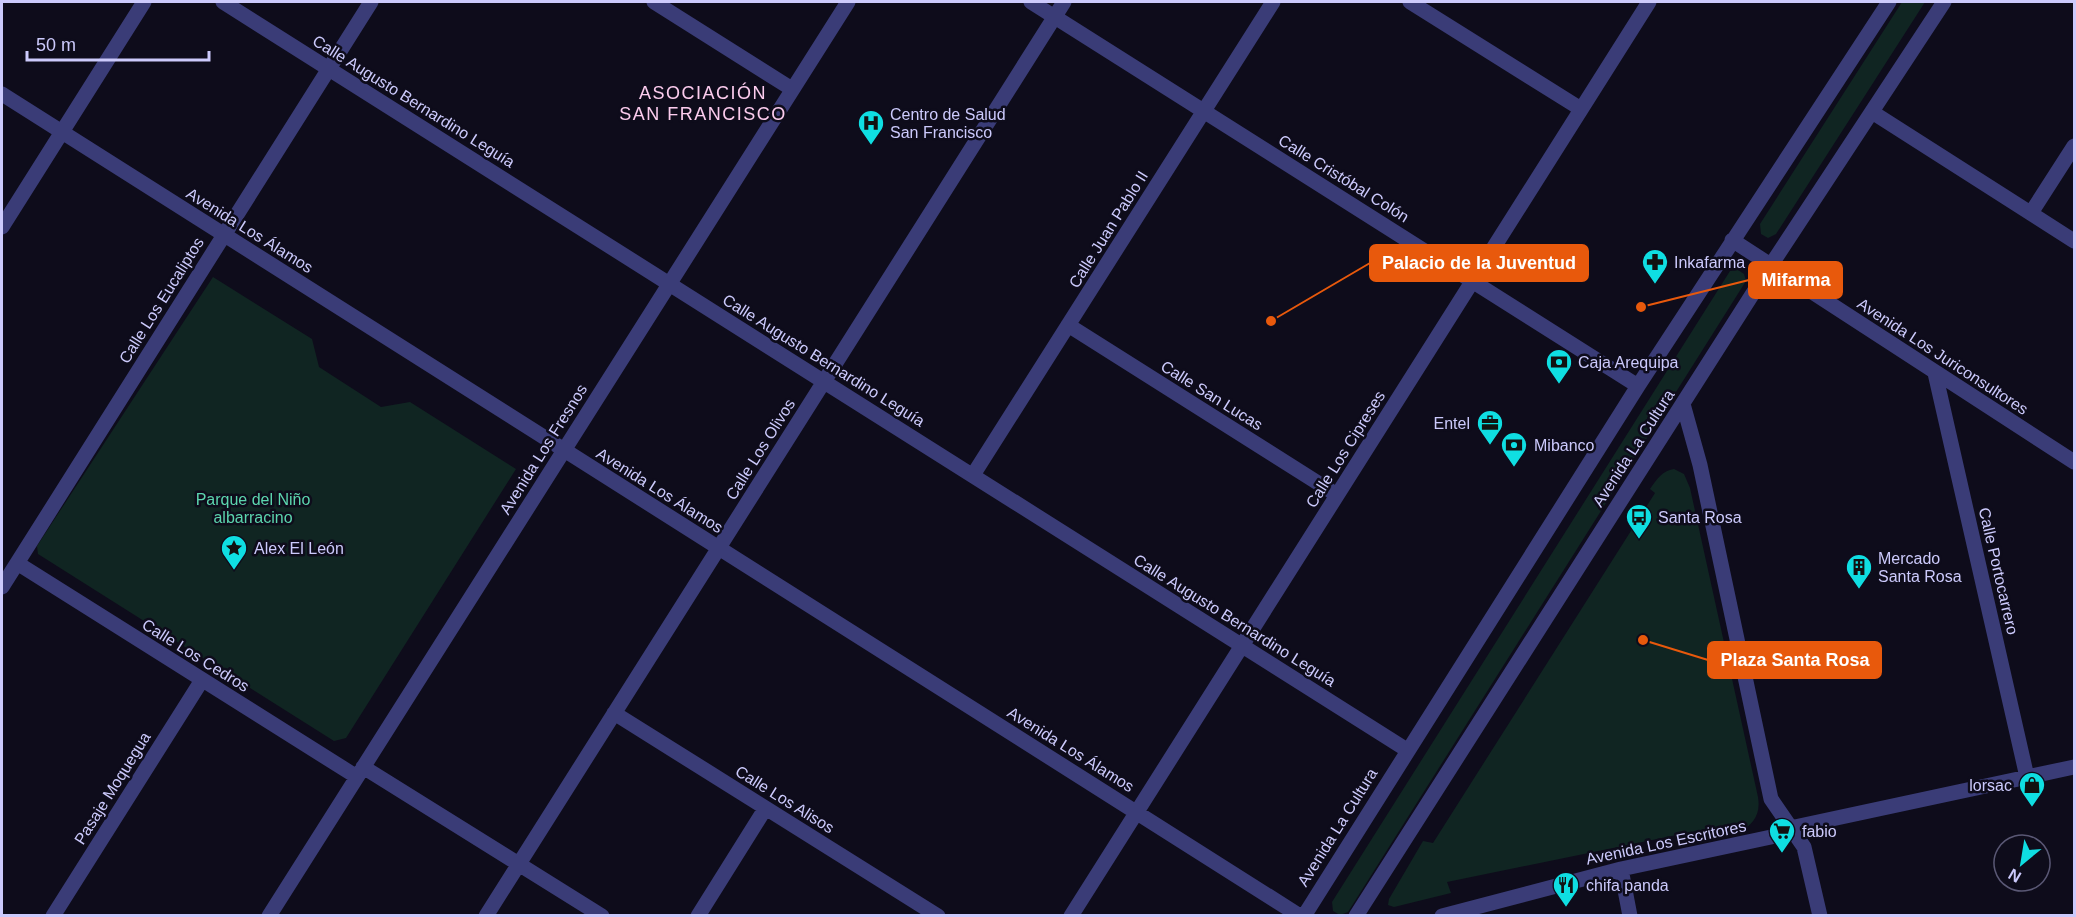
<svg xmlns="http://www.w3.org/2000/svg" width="2076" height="917" font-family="Arial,sans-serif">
<rect width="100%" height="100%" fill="#0e0c1b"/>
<path fill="#102522" d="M 1902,2 L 1925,2 L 1776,234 L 1768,238 L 1761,234 L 1760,224 Z
M 1738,270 L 1744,274 L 1746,281 L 1348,912 L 1340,915 L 1333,911 L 1332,902 L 1730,271 Z
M 213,277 L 312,339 L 319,367 L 381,407 L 410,402 L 516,469 L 346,738 L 334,741 L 38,554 L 37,546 Z
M 1674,469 L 1684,474 L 1690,488 L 1758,797 C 1761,815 1753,825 1738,833 L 1735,823 L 1447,882 L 1451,893 L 1394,907 L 1388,905 L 1389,899 L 1423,841 L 1433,843 L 1655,493 L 1650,489 C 1657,479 1662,471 1674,469 Z"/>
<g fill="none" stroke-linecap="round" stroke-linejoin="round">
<path stroke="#3a3c77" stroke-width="15" d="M 223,2 L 1407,750
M 654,2 L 792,89
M 1031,2 L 1638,386
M 1410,2 L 1581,109
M 2,94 L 1300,916
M 1872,112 L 2074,241
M 2031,213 L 2074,146
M 2,227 L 144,2
M 1732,240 L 2074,462
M 1068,325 L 1337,495
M 1935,373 L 2027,777
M 1683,404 L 1700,465 L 1771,799 L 1804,847 L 1820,916
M 973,475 L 1273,2
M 17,563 L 357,777
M 2,587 L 371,2
M 614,713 L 938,916
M 363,767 L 602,916
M 1621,869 L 1630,916
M 53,916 L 202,680
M 269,916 L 848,2
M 486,916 L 1064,2
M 698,916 L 765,809
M 1071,916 L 1649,2
M 1304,916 L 1638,386 L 1889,2
M 1356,916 L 1771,265 L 1944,2
M 1442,916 L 1621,869 L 1771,837 L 1790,828 L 2074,767"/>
</g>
<defs>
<g id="hospital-pin" transform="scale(1.35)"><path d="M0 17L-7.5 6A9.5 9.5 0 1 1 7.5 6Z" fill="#0fdee2" stroke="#0e0c1b"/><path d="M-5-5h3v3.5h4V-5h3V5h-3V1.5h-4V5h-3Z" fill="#111"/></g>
<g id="pharmacy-pin" transform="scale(1.35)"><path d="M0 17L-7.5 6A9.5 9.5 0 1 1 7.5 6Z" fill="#0fdee2" stroke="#0e0c1b"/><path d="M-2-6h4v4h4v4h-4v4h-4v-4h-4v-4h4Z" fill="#111"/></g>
<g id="bank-pin" transform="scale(1.35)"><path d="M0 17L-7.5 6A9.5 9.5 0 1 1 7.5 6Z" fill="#0fdee2" stroke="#0e0c1b"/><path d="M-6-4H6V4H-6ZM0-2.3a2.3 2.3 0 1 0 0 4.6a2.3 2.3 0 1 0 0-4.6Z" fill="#111"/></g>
<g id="office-pin" transform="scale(1.35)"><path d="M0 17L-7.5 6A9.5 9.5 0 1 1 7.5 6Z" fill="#0fdee2" stroke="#0e0c1b"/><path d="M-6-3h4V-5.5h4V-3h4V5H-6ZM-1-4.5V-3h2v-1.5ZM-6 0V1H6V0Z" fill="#111"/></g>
<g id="bus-pin" transform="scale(1.35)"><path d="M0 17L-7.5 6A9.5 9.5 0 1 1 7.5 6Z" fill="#0fdee2" stroke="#0e0c1b"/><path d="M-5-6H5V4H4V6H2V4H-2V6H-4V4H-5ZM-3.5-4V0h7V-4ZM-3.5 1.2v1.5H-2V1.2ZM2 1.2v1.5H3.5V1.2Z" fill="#111"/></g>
<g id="sight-pin" transform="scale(1.35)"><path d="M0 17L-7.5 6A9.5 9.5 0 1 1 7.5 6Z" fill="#0fdee2" stroke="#0e0c1b"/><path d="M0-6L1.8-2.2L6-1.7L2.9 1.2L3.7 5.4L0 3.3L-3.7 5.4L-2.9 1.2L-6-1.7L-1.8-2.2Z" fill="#111"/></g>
<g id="building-pin" transform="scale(1.35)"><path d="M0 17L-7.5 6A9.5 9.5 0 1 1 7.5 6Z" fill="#0fdee2" stroke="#0e0c1b"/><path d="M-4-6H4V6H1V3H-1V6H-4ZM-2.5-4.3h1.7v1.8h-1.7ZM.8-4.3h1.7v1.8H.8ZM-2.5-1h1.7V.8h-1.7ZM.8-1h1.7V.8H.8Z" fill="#111"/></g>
<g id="shop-pin" transform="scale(1.35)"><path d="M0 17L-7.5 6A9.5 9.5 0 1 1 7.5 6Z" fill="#0fdee2" stroke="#0e0c1b"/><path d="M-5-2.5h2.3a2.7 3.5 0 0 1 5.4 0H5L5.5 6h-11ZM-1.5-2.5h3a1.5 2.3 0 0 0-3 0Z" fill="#111"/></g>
<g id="supermarket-pin" transform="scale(1.35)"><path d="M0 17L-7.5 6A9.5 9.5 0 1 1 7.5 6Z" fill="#0fdee2" stroke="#0e0c1b"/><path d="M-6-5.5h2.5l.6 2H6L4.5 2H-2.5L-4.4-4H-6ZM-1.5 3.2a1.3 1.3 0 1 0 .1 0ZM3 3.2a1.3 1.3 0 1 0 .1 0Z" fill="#111"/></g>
<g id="restaurant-pin" transform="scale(1.35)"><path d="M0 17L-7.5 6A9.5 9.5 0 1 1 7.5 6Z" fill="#0fdee2" stroke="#0e0c1b"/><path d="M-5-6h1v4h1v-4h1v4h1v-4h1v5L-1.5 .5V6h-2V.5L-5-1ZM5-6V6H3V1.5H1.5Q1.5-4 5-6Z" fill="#111"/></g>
</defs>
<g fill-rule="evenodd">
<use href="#hospital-pin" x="871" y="123"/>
<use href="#pharmacy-pin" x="1655" y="262"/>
<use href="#bank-pin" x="1559" y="362"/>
<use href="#office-pin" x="1490" y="423"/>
<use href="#bank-pin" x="1514" y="445"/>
<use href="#bus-pin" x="1639" y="517"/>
<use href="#sight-pin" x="234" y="548"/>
<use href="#building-pin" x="1859" y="567"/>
<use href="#shop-pin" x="2032" y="785"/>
<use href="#supermarket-pin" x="1782" y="831"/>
<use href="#restaurant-pin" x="1566" y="885"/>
</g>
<g text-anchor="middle" stroke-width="5" stroke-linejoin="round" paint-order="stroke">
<g font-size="16" fill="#cccafc" stroke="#0e0c1b">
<text transform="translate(414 101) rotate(32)" y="6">Calle Augusto Bernardino Leguía</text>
<text transform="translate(1344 178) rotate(32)" y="6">Calle Cristóbal Colón</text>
<text transform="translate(1108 229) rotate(-58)" y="6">Calle Juan Pablo II</text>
<text transform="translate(250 230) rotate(32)" y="6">Avenida Los Álamos</text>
<text transform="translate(161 300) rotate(-58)" y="6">Calle Los Eucaliptos</text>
<text transform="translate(1943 356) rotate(33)" y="6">Avenida Los Juriconsultores</text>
<text transform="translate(824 360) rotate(32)" y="6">Calle Augusto Bernardino Leguía</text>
<text transform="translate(1212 395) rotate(32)" y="6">Calle San Lucas</text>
<text transform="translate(1633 448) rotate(-57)" y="6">Avenida La Cultura</text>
<text transform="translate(543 449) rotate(-58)" y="6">Avenida Los Fresnos</text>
<text transform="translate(760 449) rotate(-58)" y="6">Calle Los Olivos</text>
<text transform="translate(1345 449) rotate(-58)" y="6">Calle Los Cipreses</text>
<text transform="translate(660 490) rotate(32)" y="6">Avenida Los Álamos</text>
<text transform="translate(1999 571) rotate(77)" y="6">Calle Portocarrero</text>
<text transform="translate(1235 620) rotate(32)" y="6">Calle Augusto Bernardino Leguía</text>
<text transform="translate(196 655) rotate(32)" y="6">Calle Los Cedros</text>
<text transform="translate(1071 749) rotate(32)" y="6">Avenida Los Álamos</text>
<text transform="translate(112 788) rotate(-58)" y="6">Pasaje Moquegua</text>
<text transform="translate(785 799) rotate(32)" y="6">Calle Los Alisos</text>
<text transform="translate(1337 827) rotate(-58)" y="6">Avenida La Cultura</text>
<text transform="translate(1666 842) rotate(-12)" y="6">Avenida Los Escritores</text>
</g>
<g font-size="16" fill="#cccafc" stroke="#0e0c1b" text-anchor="start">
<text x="890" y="120">Centro de Salud<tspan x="890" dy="18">San Francisco</tspan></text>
<text x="1674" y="268">Inkafarma</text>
<text x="1578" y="368">Caja Arequipa</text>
<text x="1470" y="429" text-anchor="end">Entel</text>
<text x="1534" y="451">Mibanco</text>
<text x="1658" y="523">Santa Rosa</text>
<text x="254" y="554">Alex El León</text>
<text x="1878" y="564">Mercado<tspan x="1878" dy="18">Santa Rosa</tspan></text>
<text x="2012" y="791" text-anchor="end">lorsac</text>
<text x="1802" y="837">fabio</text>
<text x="1586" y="891">chifa panda</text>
</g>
<g font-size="16" fill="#5cd5ae" stroke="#0e0c1b">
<text x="253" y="505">Parque del Niño<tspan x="253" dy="18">albarracino</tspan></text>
</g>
<g font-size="18" letter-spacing="1.5" fill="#fcccee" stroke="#0e0c1b">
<text x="703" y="99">ASOCIACIÓN<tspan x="703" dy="21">SAN FRANCISCO</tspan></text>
</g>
</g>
<path fill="none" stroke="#e8590c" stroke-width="2" d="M1271 321L1370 263M1641 307L1749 280M1643 640L1708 660"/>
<g fill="#e8590c" stroke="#0e0c1b" stroke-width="2">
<circle cx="1271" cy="321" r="6"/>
<circle cx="1641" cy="307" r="6"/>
<circle cx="1643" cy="640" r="6"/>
</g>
<g fill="#e8590c" stroke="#e8590c" stroke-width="2">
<rect x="1370" y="245" width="218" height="36" rx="6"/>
<rect x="1749" y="262" width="93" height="36" rx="6"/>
<rect x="1708" y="642" width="173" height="36" rx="6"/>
</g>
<g font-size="18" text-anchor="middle" font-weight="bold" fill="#fff">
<text x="1479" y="269">Palacio de la Juventud</text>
<text x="1796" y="286">Mifarma</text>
<text x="1795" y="666">Plaza Santa Rosa</text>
</g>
<rect width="2076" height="917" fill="none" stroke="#cccafc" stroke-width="6"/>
<g transform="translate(2022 863) rotate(210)"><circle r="28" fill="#0e0c1b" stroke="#5a5875" stroke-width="1.5"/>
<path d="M0-4.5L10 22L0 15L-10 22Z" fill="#0fdee2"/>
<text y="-9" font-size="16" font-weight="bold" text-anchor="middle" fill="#cccafc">N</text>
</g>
<path d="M27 51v9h182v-9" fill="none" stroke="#cccafc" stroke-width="3"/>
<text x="36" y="51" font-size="18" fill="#cccafc" stroke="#0e0c1b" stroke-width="4.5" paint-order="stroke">50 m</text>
</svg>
